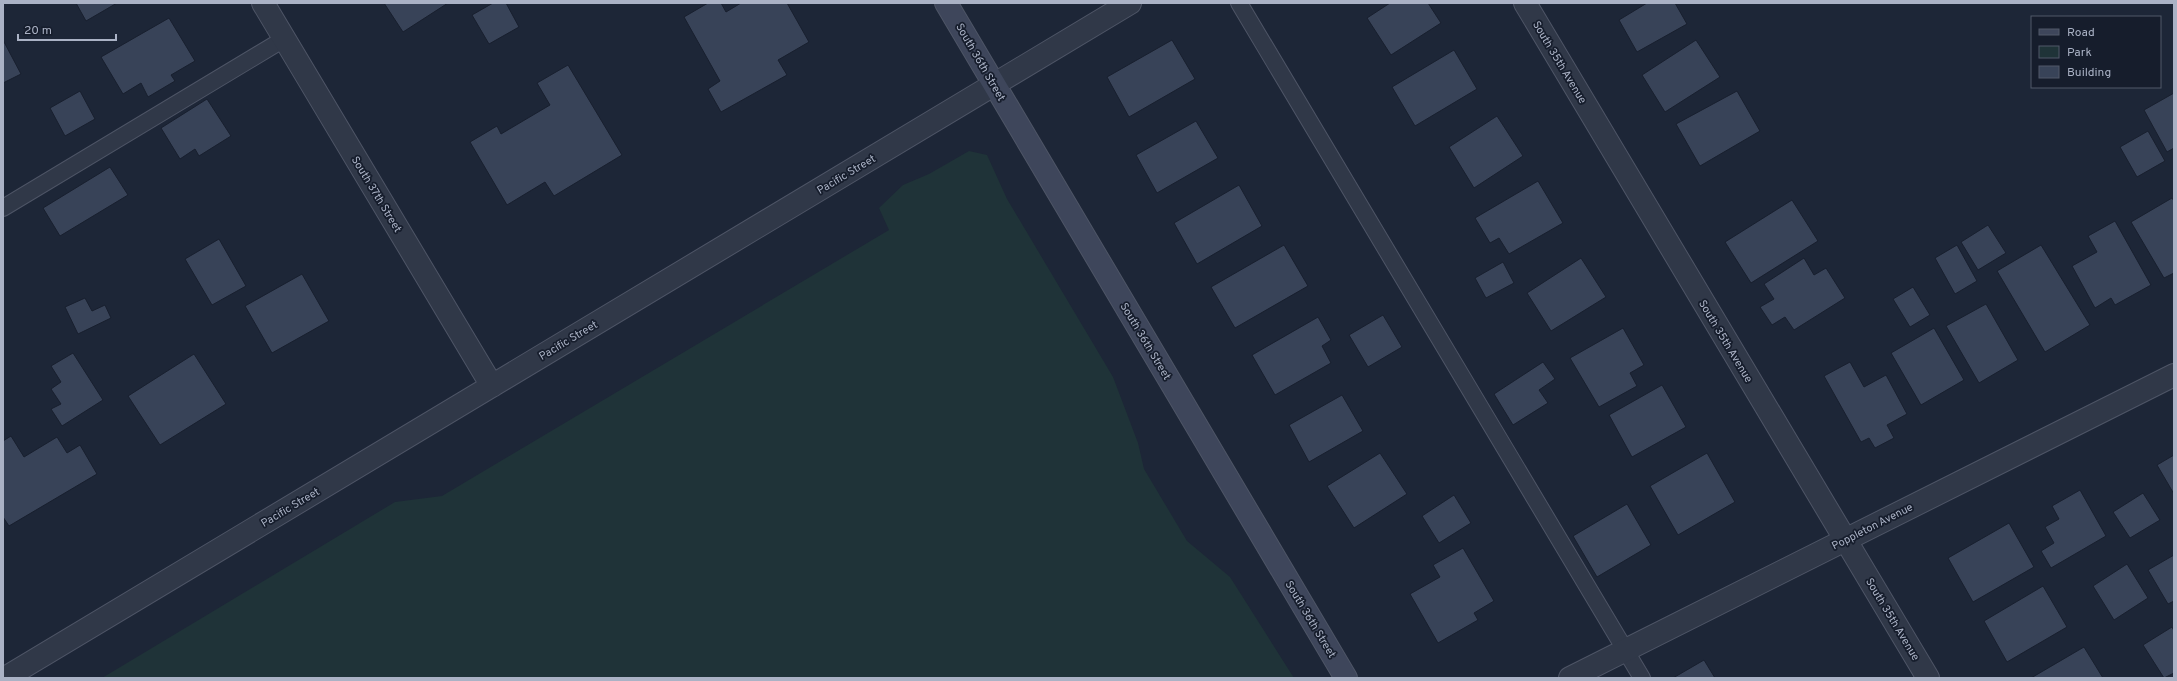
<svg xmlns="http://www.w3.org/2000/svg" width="2177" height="681" font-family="Overpass,sans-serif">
<rect width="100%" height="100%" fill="#1d2637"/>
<path fill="#1f3338" d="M 969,151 L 987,155 L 1007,199 L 1113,377 L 1138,443 L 1144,469 L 1187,541 L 1230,577 L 1294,678 L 102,678 L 395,502 L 442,496 L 889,230 L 879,208 L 903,185 L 929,174 Z"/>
<path fill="#384358" stroke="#181f2e" d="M 76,3 L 117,3 L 86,21 Z
M 384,3 L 448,3 L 403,32 Z
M 493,3 L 506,3 L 519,27 L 489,44 L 472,15 Z
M 708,3 L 721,3 L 726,12 L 741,3 L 787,3 L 809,42 L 778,60 L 787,75 L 721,112 L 708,89 L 720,81 L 684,17 Z
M 1390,3 L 1428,3 L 1441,23 L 1391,55 L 1367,18 Z
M 1647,3 L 1675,3 L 1687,24 L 1637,52 L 1619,20 Z
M 169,18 L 195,61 L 171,75 L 175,81 L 148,97 L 141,83 L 123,94 L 101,57 Z
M 3,40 L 21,74 L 3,83 Z
M 1172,40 L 1195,79 L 1129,117 L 1107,77 Z
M 1696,40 L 1720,77 L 1665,112 L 1642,75 Z
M 1454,50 L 1477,89 L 1415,126 L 1392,87 Z
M 568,65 L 622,155 L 554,196 L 545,182 L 507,205 L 470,142 L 497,126 L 501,134 L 550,105 L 537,83 Z
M 80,91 L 95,119 L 65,136 L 50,108 Z
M 1737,91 L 1760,131 L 1700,166 L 1676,124 Z
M 2174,93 L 2174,148 L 2167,152 L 2144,110 Z
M 207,99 L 231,136 L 199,156 L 195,149 L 180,159 L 161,128 Z
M 1497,116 L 1523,156 L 1474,188 L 1449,147 Z
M 1196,121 L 1218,158 L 1157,193 L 1136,155 Z
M 2148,131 L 2165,161 L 2137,177 L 2120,147 Z
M 110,167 L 128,195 L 60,236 L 43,208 Z
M 1538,181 L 1563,223 L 1509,254 L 1499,238 L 1490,243 L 1475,218 Z
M 1239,185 L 1262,226 L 1197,264 L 1174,223 Z
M 2172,198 L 2174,201 L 2174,273 L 2164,278 L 2131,222 Z
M 1792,200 L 1818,241 L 1751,283 L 1725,242 Z
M 2115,221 L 2151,285 L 2115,305 L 2111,298 L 2095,308 L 2072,266 L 2097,252 L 2088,236 Z
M 1988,225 L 2006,253 L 1978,270 L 1961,242 Z
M 219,239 L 246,286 L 212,305 L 185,259 Z
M 1284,245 L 1308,286 L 1235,328 L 1211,287 Z
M 1957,245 L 1977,281 L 1955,294 L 1935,258 Z
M 2041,245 L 2090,325 L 2045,352 L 1997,271 Z
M 1581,258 L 1606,297 L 1551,331 L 1527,293 Z
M 1804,258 L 1814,275 L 1826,268 L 1845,298 L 1794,330 L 1785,317 L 1772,325 L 1760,307 L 1774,299 L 1764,284 Z
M 1503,262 L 1514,283 L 1486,298 L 1475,278 Z
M 302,274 L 329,321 L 272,353 L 245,306 Z
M 1913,287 L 1930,315 L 1910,327 L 1893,299 Z
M 85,298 L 92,311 L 105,305 L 111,318 L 78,334 L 65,307 Z
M 1986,304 L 2018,360 L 1979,383 L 1946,326 Z
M 1383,315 L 1402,347 L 1368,367 L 1349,335 Z
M 1318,317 L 1331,340 L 1322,346 L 1331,363 L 1275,395 L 1252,355 Z
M 1623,328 L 1644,365 L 1630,373 L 1637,386 L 1599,407 L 1570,358 Z
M 1934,328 L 1964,380 L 1921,405 L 1891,353 Z
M 73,353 L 103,400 L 62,426 L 51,409 L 61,404 L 51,389 L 61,382 L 51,366 Z
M 194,354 L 226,404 L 160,445 L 128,396 Z
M 1543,362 L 1555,379 L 1539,390 L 1548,403 L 1513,425 L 1494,394 Z
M 1850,362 L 1864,387 L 1886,375 L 1907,414 L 1887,425 L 1894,438 L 1875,448 L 1869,438 L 1861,442 L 1824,376 Z
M 1662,385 L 1686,427 L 1632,457 L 1609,415 Z
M 1342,395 L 1363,431 L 1309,462 L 1289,425 Z
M 11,436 L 24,457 L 57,437 L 67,453 L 80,445 L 97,474 L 9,526 L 3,517 L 3,441 Z
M 1380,453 L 1407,494 L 1354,528 L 1327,486 Z
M 1707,453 L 1735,502 L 1678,535 L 1650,486 Z
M 2174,455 L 2174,494 L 2157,465 Z
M 2080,490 L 2106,536 L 2051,568 L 2041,551 L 2054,543 L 2045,527 L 2059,519 L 2052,506 Z
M 2143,493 L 2160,520 L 2130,538 L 2113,512 Z
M 1454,495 L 1471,523 L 1439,543 L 1422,516 Z
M 1627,504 L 1651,545 L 1597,577 L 1573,536 Z
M 2009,523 L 2034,567 L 1973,602 L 1948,558 Z
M 1463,548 L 1494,601 L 1474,613 L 1478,620 L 1438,643 L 1410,594 L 1440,577 L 1433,565 Z
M 2174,555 L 2174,601 L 2168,604 L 2148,570 Z
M 2127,564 L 2148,598 L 2114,620 L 2093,586 Z
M 2043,586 L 2067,627 L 2007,662 L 1984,621 Z
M 2172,627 L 2174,631 L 2174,673 L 2164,678 L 2143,645 Z
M 2084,647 L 2103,678 L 2031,678 Z
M 1704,660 L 1715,678 L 1673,678 Z"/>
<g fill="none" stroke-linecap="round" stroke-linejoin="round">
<g stroke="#4e5566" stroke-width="18">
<path id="lane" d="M 1239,3 L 1642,678
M 3,208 L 284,39"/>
</g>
<g stroke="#4e5566" stroke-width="24">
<path id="street" d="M 263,3 L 492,386
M 1525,3 L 1928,678
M 5,678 L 1130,3
M 1570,678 L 2174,375"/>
</g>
<g stroke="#4e5566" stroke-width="24">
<path id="secondary" d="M 946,3 L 1346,678"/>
</g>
<use href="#lane" stroke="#303848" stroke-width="16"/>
<use href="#street" stroke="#303848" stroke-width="22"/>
<use href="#secondary" stroke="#3e465b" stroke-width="22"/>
</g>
<g text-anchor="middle" stroke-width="3.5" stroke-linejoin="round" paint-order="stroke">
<g font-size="11" fill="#aab2c5" stroke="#161d2c">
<text transform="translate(981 62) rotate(60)" y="4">South 36th Street</text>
<text transform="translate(1560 62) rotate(59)" y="4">South 35th Avenue</text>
<text transform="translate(846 174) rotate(-31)" y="4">Pacific Street</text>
<text transform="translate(377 194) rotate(59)" y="4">South 37th Street</text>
<text transform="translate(568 340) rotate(-31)" y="4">Pacific Street</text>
<text transform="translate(1146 341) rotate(59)" y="4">South 36th Street</text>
<text transform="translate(1726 341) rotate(59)" y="4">South 35th Avenue</text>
<text transform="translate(290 507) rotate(-31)" y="4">Pacific Street</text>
<text transform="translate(1872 526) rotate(-27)" y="4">Poppleton Avenue</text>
<text transform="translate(1311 619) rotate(59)" y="4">South 36th Street</text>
<text transform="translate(1893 619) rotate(59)" y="4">South 35th Avenue</text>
</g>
</g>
<rect width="2177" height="681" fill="none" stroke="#aab2c5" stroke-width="8"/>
<rect x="2031" y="16" width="130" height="72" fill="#161d2c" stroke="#515969"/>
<rect x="2039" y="29" width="20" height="6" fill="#3e465b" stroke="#515969"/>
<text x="2067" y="36" font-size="12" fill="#aab2c5">Road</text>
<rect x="2039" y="46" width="20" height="12" fill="#1f3338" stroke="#515969"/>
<text x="2067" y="56" font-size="12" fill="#aab2c5">Park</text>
<rect x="2039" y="66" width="20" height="12" fill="#384358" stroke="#515969"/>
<text x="2067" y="76" font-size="12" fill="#aab2c5">Building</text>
<path d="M18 34v6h98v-6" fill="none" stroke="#aab2c5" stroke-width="2"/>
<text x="24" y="34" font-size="12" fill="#aab2c5" stroke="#161d2c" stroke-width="3" paint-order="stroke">20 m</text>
</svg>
